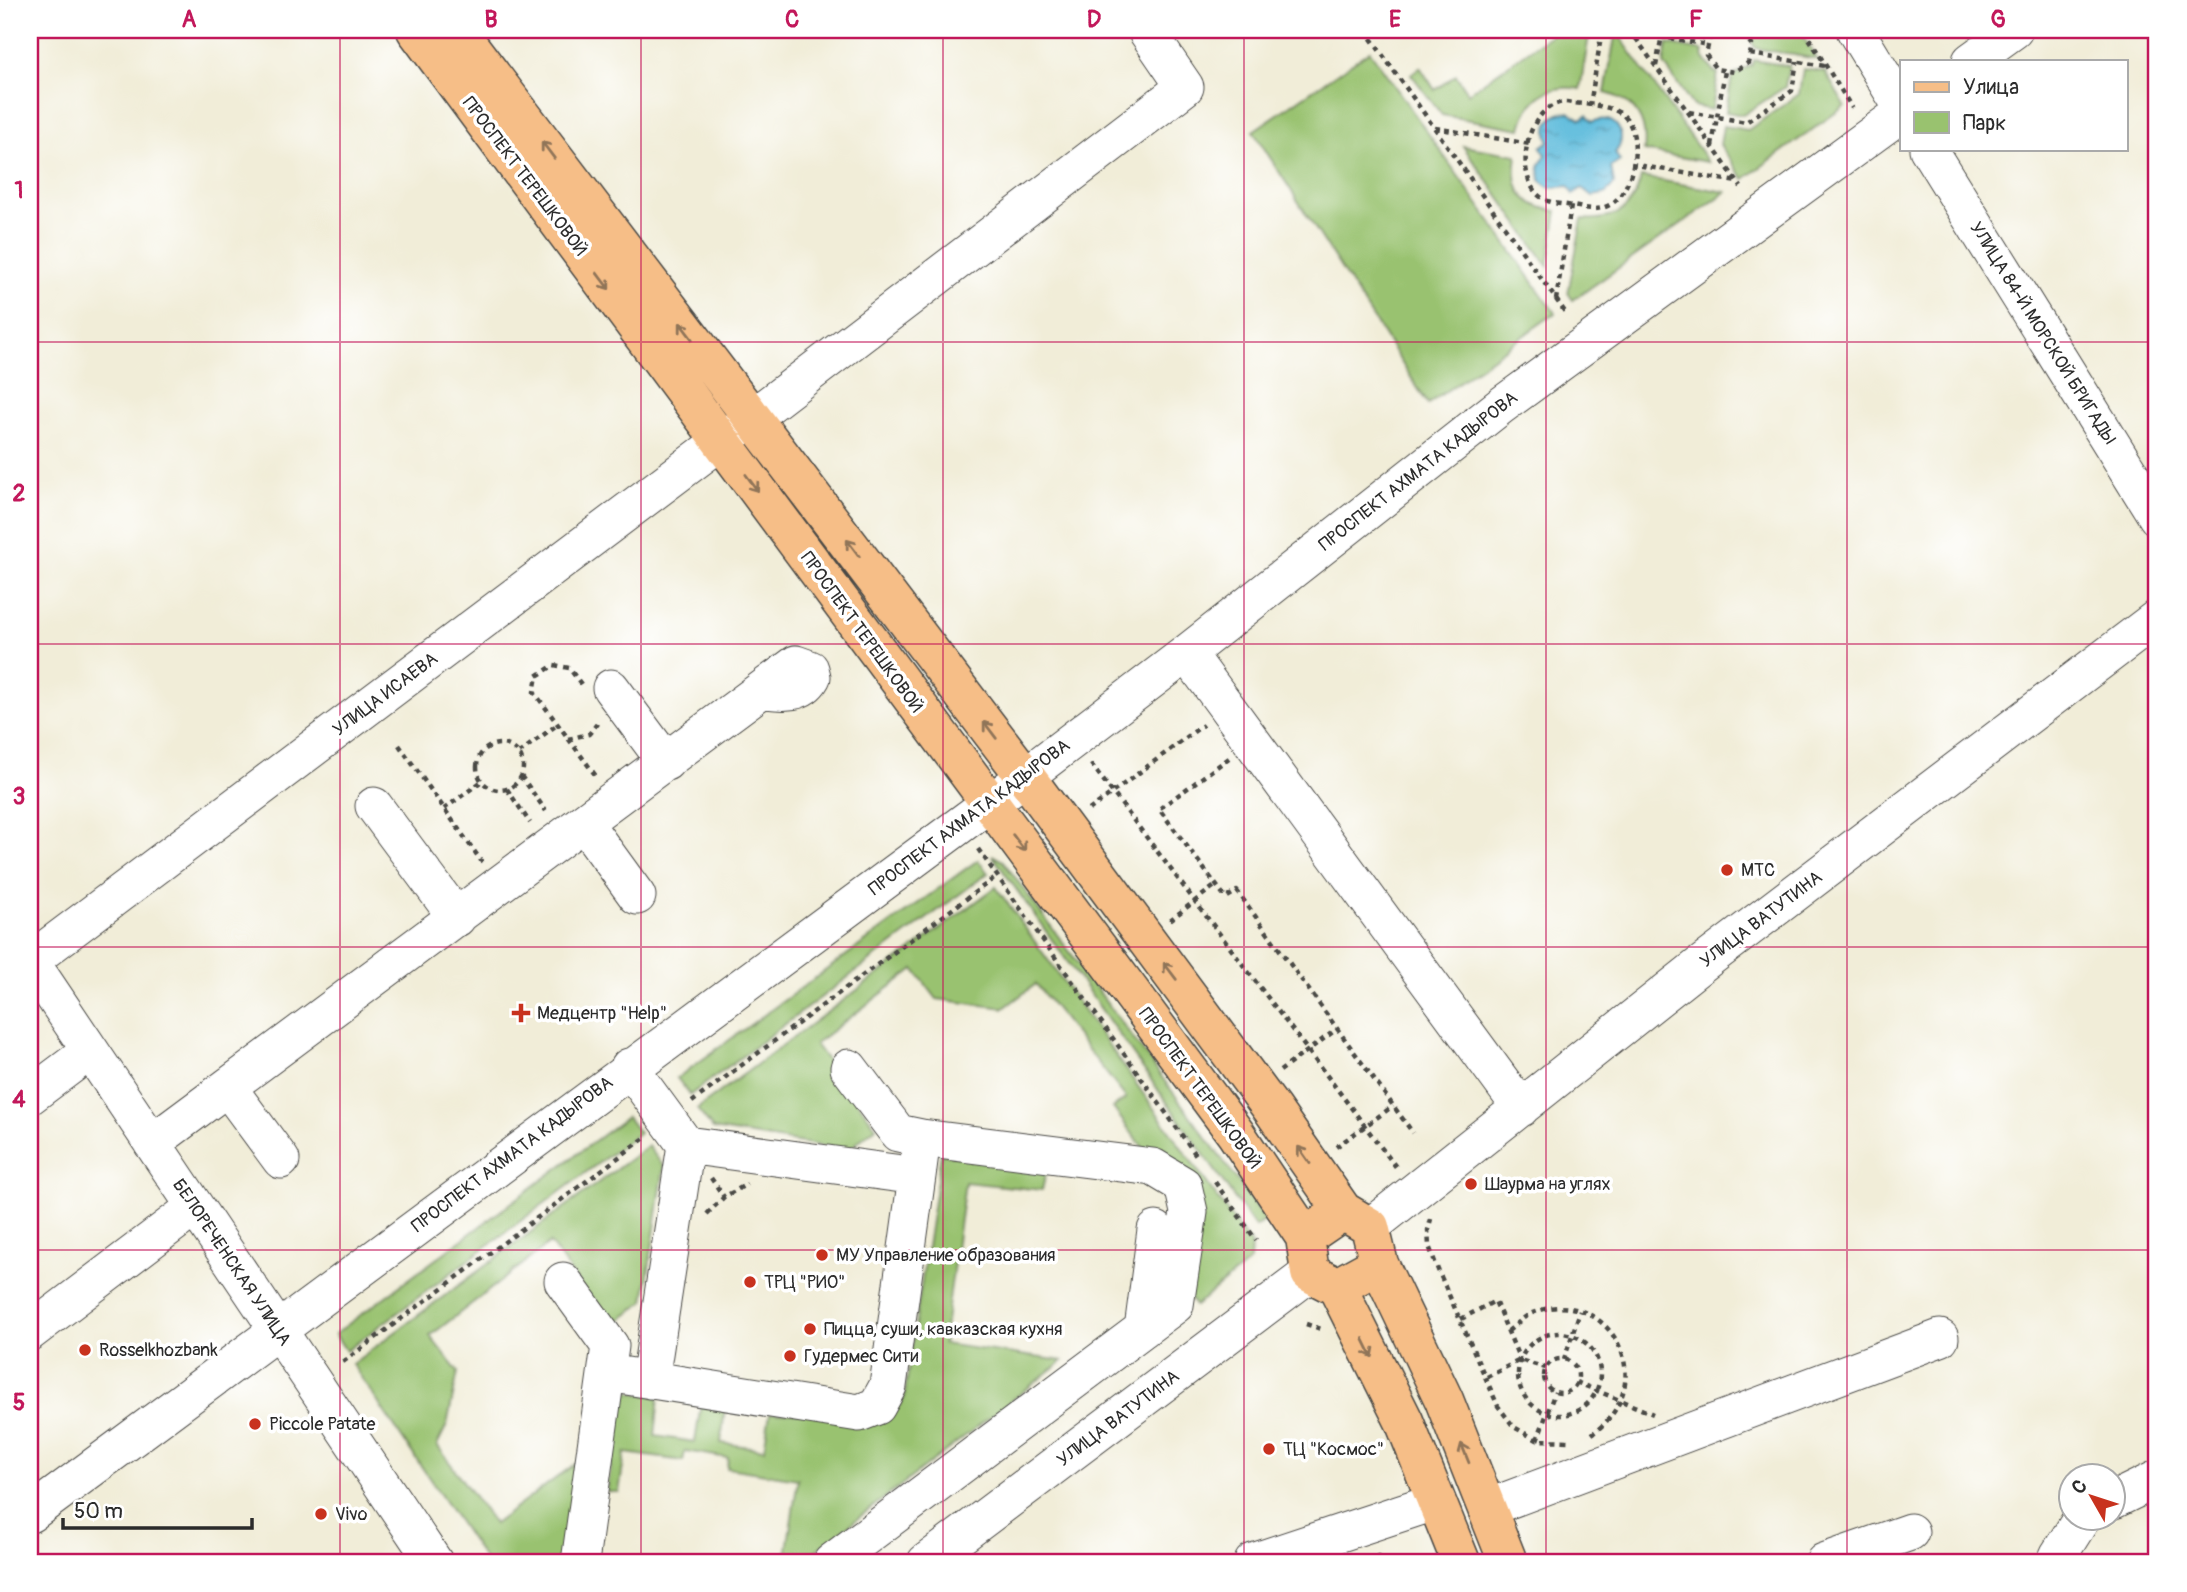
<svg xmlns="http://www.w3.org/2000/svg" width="2187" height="1592" font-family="Pangolin,sans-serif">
<defs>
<pattern id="water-ripples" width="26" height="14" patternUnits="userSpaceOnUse" patternTransform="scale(1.75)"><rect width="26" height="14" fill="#5ebcdc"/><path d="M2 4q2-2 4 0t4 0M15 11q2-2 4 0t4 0" fill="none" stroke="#4e99b3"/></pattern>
</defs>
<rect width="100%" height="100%" fill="#fff"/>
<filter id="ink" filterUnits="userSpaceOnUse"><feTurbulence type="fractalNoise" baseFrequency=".0143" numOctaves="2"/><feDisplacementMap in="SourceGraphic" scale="14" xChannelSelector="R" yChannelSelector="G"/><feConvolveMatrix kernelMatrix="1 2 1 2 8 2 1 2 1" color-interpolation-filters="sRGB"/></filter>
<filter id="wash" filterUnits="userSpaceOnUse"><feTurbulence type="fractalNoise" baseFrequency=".00686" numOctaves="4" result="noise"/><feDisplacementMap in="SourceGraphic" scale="28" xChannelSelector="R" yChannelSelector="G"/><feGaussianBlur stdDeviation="1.57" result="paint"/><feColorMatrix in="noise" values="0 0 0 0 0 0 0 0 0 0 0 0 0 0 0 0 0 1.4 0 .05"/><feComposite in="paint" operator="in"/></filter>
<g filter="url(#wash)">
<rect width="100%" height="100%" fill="#f1edd8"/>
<path fill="#99c26f" stroke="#62764d" stroke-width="2" d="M 1558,30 L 1590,30 L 1580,89 C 1549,83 1528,98 1521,129 L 1442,115 L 1411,74 L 1420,67 L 1435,90 L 1456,75 L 1468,93 Z
M 1670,30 L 1713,30 L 1706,38 Z
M 1746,30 L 1799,30 L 1817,59 L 1755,48 Z
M 1616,31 L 1708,162 L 1644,151 C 1648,121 1635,100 1605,93 Z
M 1667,44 L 1703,51 L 1702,55 L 1714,72 L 1718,73 L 1712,110 L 1693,106 L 1664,64 Z
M 1370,51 L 1555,313 L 1428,404 L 1253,131 Z
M 1753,60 L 1789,66 L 1785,87 L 1743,115 L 1726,112 L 1732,76 L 1752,65 Z
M 1803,69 L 1825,72 L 1845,106 L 1744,179 L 1720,145 L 1723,126 L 1748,130 L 1799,94 Z
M 1463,146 L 1517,155 C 1512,189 1521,206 1557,211 L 1548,266 Z
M 1641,177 L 1726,192 L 1573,300 L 1568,293 L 1582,219 C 1615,222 1634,209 1641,177 Z
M 992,855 L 1003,861 L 1266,1219 L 1255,1227 Z
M 978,860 L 988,873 L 690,1095 L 677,1078 Z
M 996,887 L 1251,1245 L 1250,1261 L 1195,1306 L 1189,1297 L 1200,1214 L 1147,1153 L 1113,1108 L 1126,1098 L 1036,984 L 1004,1008 L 937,999 L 914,969 L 815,1044 L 876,1127 L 848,1150 L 713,1129 L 697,1109 Z
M 627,1117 L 639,1133 L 346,1351 L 335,1334 Z
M 648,1146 L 664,1167 L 644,1302 L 610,1327 L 550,1243 L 430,1336 L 458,1372 L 447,1425 L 437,1445 L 494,1524 L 579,1461 L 565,1562 L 486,1562 L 352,1364 Z
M 941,1154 L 1047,1169 L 1042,1190 L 965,1182 L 943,1344 L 1063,1361 L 801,1562 L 785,1562 L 798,1479 L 727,1468 L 728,1458 L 685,1451 L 683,1461 L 625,1453 L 619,1492 L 607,1492 L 622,1391 L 659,1397 L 655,1436 L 695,1442 L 701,1404 L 725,1407 L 721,1443 L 764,1449 L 770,1413 L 894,1413 L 904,1399 Z"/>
<path fill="url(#water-ripples)" stroke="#447484" stroke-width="2" d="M 1569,112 L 1581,119 L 1587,115 L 1592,122 C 1615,112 1630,135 1615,153 L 1620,161 L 1611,167 L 1614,184 L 1605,194 L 1592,196 L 1582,188 L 1574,194 L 1568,186 L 1550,188 L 1540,180 L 1539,166 L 1546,155 L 1541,147 L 1549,141 C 1543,125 1551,113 1569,112 Z"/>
</g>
<g filter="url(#ink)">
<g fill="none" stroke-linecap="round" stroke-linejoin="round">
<g stroke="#494845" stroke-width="39">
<path id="minor" d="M 1855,30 L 1902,107
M 1971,61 L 2014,30
M 1928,149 L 2157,517
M 1187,653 L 1521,1108
M 611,688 L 666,762
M 374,806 L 457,918
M 584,823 L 637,896
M 629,1067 L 686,1145 L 917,1176 L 922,1138 L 1153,1167 L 1183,1185 L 1189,1212 L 1175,1305 L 832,1562
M 849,1068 L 898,1133 L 922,1138
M 228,1088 L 281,1160
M 30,1096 L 90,1051
M 152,1143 L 796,664 L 810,669 L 812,677 C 802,695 782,692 764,690
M 1370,1227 L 1699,966 L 2157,618
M 563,1281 L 610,1346 L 580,1562
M 1143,1329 L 1156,1230
M 30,1332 L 195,1207
M 608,1373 L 859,1413 L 877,1406 L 888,1386 L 917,1176
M 650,1380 L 686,1145
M 2114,1500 L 2157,1479
M 1487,1508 L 1940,1338
M 30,1514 L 1006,791 L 1187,653 L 1502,405 L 1902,113
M 434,1562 L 30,961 L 753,417 L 1185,87 L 1146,30
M 926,1562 L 1310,1273
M 1253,1562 L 1437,1501
M 1824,1562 L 1910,1532
M 2058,1562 L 2058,1556 L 2082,1518"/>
</g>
<g stroke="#494845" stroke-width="41">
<path id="major" d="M 416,30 L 1236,1134 L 1305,1237
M 457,30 L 1025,776 L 1272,1109 L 1343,1211
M 1343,1211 L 1370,1227 L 1379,1264 L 1337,1287 L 1310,1273 L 1305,1237 Z
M 1379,1264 L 1444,1400 L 1508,1562
M 1337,1287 L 1404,1421 L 1461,1562"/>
</g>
<path stroke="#494845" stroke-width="4.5" stroke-dasharray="5 5" stroke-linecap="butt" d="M 1365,30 L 1565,312
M 1630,30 L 1741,187
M 1719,30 L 1710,36 L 1706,55 L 1716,69 L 1734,72 L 1748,63 L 1752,45 L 1739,30
M 1804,30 L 1852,108
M 1630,31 L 1708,45
M 1750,54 L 1825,66
M 1656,66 L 1663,30
M 1566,102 C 1583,105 1609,104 1623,115 C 1646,135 1633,198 1605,207 C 1594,211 1584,208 1573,206 C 1563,204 1551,204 1542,198 C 1512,178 1525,104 1566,102 Z
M 1590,106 L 1602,30
M 1689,112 L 1746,122 L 1792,91 L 1797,61
M 1435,128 L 1530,144
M 1712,146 L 1725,71
M 1631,164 L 1737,182
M 1556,300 L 1571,206
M 581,684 L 569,668 L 554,665 L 537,676 L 534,692 L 596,776
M 568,739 L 589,734 L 599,721
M477 767a23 23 0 1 1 46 0a23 23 0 1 1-46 0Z
M 399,745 L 482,862
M 519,753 L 558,724
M 1229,758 L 1159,809 L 1226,898 L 1237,891 L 1413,1133
M 1091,764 L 1396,1167
M 521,776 L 546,811
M 507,789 L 530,823
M 444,809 L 482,781
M 1089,810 L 1203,725
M 978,849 L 1196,1155
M 1170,920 L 1216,885
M 1280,1071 L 1337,1029
M 692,1102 L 997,876
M 1336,1147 L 1393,1106
M 711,1178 L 724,1197
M 1215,1182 L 1256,1240
M 707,1214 L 724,1197 L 747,1184
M 1431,1219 L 1428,1230 L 1429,1246 L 1438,1270 L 1498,1406 L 1514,1427 L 1537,1440 L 1570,1441
M 1461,1319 L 1495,1301 L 1520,1360
M 1306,1324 L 1321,1329
M 1508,1331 C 1515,1326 1522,1318 1530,1314 C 1605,1280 1666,1381 1592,1434
M1518 1374a41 41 0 1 1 82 0a41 41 0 1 1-82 0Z
M1544 1376a17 17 0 1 1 34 0a17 17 0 1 1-34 0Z
M 1564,1360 L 1580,1311
M 343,1362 L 646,1137
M 1487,1377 L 1520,1360 L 1546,1368
M 1576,1382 L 1653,1414
M 1537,1440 L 1555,1392
M 1367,1562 L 1378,1556 L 1392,1562"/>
<use href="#minor" stroke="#fff" stroke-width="37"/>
<use href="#major" stroke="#f6be87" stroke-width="38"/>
</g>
<defs><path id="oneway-shaft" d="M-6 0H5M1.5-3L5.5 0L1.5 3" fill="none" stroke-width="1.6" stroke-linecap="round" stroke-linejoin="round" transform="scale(1.75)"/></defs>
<g stroke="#907459">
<use href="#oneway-shaft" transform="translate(548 150) rotate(-127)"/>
<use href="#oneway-shaft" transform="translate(603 281) rotate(53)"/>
<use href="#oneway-shaft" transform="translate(686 331) rotate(-127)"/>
<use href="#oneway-shaft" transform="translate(752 483) rotate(54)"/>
<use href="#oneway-shaft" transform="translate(853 548) rotate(-127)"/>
<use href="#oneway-shaft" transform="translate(990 730) rotate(-127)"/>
<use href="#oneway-shaft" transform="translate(1019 843) rotate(53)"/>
<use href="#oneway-shaft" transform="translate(1170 971) rotate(-127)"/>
<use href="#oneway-shaft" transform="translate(1304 1155) rotate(-125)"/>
<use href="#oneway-shaft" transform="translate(1368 1348) rotate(64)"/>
<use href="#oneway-shaft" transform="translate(1465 1453) rotate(-112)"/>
</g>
</g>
<path fill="none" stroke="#c2185b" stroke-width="2" stroke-opacity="0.55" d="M 340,30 L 340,1562M 641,30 L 641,1562M 943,30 L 943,1562M 1244,30 L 1244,1562M 1546,30 L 1546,1562M 1847,30 L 1847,1562M 30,342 L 2157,342M 30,644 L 2157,644M 30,947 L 2157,947M 30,1250 L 2157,1250"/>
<g fill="#c8321e" stroke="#fff" stroke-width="2.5">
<circle cx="1727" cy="870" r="7"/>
<path d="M517.5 1002.5h7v7h7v7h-7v7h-7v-7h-7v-7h7z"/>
<circle cx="1471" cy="1184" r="7"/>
<circle cx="822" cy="1255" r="7"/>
<circle cx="750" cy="1282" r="7"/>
<circle cx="810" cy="1329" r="7"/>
<circle cx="85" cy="1350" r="7"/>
<circle cx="790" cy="1356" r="7"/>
<circle cx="255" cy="1424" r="7"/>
<circle cx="1269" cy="1449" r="7"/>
<circle cx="321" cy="1514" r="7"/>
</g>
<g text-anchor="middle" stroke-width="7" stroke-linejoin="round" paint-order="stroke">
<g font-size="18" fill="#2b2b2b" stroke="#fff">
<text transform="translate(525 176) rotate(53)" y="6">ПРОСПЕКТ ТЕРЕШКОВОЙ</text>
<text transform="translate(2043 333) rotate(58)" y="6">УЛИЦА 84-Й МОРСКОЙ БРИГАДЫ</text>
<text transform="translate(1418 471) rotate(-38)" y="6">ПРОСПЕКТ АХМАТА КАДЫРОВА</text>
<text transform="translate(862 632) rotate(54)" y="6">ПРОСПЕКТ ТЕРЕШКОВОЙ</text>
<text transform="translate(385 694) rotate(-37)" y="6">УЛИЦА ИСАЕВА</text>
<text transform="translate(969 817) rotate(-37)" y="6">ПРОСПЕКТ АХМАТА КАДЫРОВА</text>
<text transform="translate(1761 919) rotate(-37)" y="6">УЛИЦА ВАТУТИНА</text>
<text transform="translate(1200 1088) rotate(54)" y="6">ПРОСПЕКТ ТЕРЕШКОВОЙ</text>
<text transform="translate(512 1154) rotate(-37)" y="6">ПРОСПЕКТ АХМАТА КАДЫРОВА</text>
<text transform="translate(232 1262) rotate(56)" y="6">БЕЛОРЕЧЕНСКАЯ УЛИЦА</text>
<text transform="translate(1118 1418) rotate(-37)" y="6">УЛИЦА ВАТУТИНА</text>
</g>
<g font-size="18" fill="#2b2b2b" stroke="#fff" text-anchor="start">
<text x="1741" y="876">МТС</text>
<text x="537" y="1019">Медцентр "Help"</text>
<text x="1485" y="1190">Шаурма на углях</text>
<text x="836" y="1261">МУ Управление образования</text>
<text x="764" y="1288">ТРЦ "РИО"</text>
<text x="824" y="1335">Пицца, суши, кавказская кухня</text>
<text x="99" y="1356">Rosselkhozbank</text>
<text x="804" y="1362">Гудермес Сити</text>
<text x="269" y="1430">Piccole Patate</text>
<text x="1283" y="1455">ТЦ "Космос"</text>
<text x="335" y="1520">Vivo</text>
</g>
</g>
<rect width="2187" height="1592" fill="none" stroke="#fff" stroke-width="77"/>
<rect x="1900" y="60" width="228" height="91" fill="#ffffff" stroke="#aaaaaa" stroke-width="2"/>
<rect x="1914" y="82" width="35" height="10" fill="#f6be87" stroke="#aaaaaa" stroke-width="2"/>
<text x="1963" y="94" font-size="21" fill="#2b2b2b">Улица</text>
<rect x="1914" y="112" width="35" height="21" fill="#99c26f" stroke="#aaaaaa" stroke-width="2"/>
<text x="1963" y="130" font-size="21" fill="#2b2b2b">Парк</text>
<g transform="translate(2092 1497) rotate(309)"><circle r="33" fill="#ffffff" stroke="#aaaaaa" stroke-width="2"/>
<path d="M0-5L12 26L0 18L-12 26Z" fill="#c8321e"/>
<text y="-10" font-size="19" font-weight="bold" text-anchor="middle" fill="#2b2b2b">С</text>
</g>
<path d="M63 1518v10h189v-10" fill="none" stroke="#2b2b2b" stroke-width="3.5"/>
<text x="74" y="1518" font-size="21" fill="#2b2b2b" stroke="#ffffff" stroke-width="5" paint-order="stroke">50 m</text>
<rect x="38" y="38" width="2110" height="1516" fill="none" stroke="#c2185b" stroke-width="2.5"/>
<g font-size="23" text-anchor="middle" font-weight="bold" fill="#c2185b">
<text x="189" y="27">A</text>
<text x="491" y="27">B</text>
<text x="792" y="27">C</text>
<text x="1094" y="27">D</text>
<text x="1395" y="27">E</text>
<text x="1696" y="27">F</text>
<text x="1998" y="27">G</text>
<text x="19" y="198">1</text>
<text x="19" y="501">2</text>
<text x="19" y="804">3</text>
<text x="19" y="1107">4</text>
<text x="19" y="1410">5</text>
</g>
</svg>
